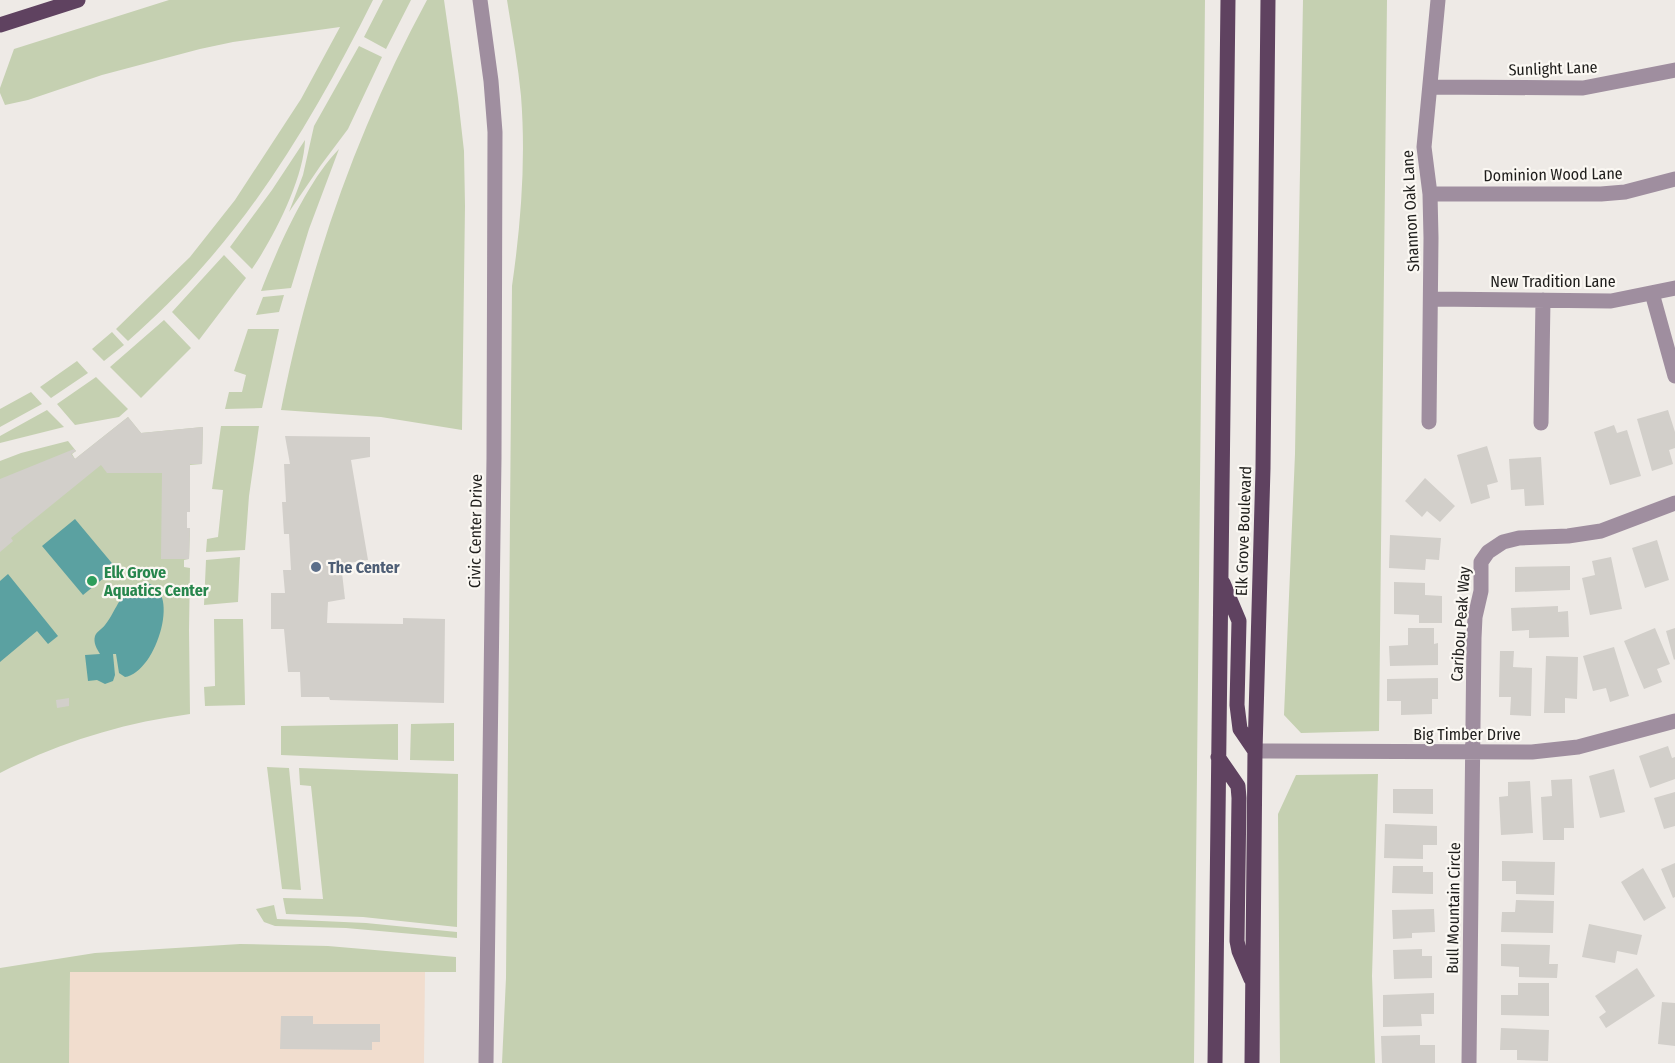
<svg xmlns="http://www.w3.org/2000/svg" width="1675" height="1063" font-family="'Fira Sans Condensed',sans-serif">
<rect width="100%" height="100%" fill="#eeeae6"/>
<path fill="#f1ddce" d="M 70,972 L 425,972 L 424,1063 L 69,1063 Z"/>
<path fill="#c5d0b1" d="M 169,0 L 373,0 C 327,92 274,186 205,264 C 181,292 155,317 128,341 L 116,329 L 190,257 L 235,200 L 301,99 L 340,27 L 233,42 L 200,49 L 102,75 L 28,100 L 5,105 L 0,93 L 0,88 L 14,49 Z
M 383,0 L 411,0 L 386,49 L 364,37 Z
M 427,0 L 444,0 L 458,98 L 464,151 L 465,206 L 462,430 L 381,417 L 281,410 C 309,266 357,129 427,0 Z
M 507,0 L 1205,0 L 1194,1063 L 502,1063 L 506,978 L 512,286 C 521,223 526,160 521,96 C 518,64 512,32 507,0 Z
M 1303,0 L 1387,0 L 1379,731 L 1301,733 L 1284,715 L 1295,454 Z
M 359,46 L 382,57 L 348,129 L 321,165 L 289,212 L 303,175 L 314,126 Z
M 305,140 C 304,178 274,237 252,269 L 230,247 L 272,190 Z
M 339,149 L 309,229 L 291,288 L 261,291 C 277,249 308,180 339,149 Z
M 224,255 L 246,278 L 199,340 L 172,312 Z
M 284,295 L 279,312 L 256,315 L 263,297 Z
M 164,320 L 191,348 L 141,398 L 110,367 Z
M 248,329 L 279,329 L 262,408 L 225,409 L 229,392 L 242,392 L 246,375 L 234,371 Z
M 112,332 L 124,345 L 104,361 L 92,349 Z
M 77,361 L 88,373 L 51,398 L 40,387 Z
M 96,377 L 128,409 L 119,417 L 75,425 L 57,404 Z
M 31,392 L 42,404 L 0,427 L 0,409 Z
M 47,410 L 64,427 L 0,443 L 0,436 Z
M 128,417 L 141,433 L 203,427 L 202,464 L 190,465 L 190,512 L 187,512 L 187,528 L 190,528 L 189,559 L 184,560 L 184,567 L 190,568 L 189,630 L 190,714 C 123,723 60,742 0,773 L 0,461 L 21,453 L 68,441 L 76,451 L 72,454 L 75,459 Z
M 221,426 L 259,426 L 249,496 L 245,550 L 206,552 L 207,539 L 218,537 L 223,490 L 212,489 Z
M 240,557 L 238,602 L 204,605 L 206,560 Z
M 214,619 L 243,619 L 245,705 L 205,706 L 204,687 L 215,686 Z
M 454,723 L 454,761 L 410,760 L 411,724 Z
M 398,724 L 398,760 L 281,755 L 281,726 Z
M 267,767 L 289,768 L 301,890 L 282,889 Z
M 299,768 L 458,774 L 457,927 L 363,917 L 286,914 L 283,898 L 323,899 L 311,786 L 300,785 Z
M 1378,774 L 1372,976 L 1375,1063 L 1280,1063 L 1278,814 L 1296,775 Z
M 274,905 L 277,919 L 366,923 L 457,932 L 457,938 L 346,928 L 275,926 L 264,922 L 256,909 Z
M 240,944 L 328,946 L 456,957 L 456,972 L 70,972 L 69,1063 L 0,1063 L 0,968 L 95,953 Z"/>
<path fill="#5ba1a1" d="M 75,519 L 116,568 L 83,595 L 42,546 Z
M 8,574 L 58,636 L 48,644 L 37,631 L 0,662 L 0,581 Z
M 143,583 C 184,583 157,673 125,677 L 119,673 L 116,654 L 113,654 L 115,675 L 113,681 L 105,684 L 97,680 L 88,681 L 85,655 L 100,654 C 97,649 93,643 95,636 C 97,631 102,629 105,625 C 119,607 118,592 143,583 Z"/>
<path fill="#d2cfca" d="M 1668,410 L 1675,432 L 1675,448 L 1669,450 L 1673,464 L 1652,471 L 1637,419 Z
M 128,417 L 141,433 L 203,427 L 202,464 L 190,464 L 190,512 L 187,512 L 187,528 L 190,528 L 189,559 L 161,559 L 162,473 L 107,473 L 101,465 L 11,538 L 13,541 L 0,552 L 0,479 L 74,449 L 76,451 L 71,454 L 75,459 Z
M 1614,425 L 1617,433 L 1627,430 L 1641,476 L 1610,485 L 1594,432 Z
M 285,436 L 370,437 L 370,457 L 351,460 L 368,560 L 341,564 L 345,599 L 328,602 L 327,623 L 403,624 L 403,618 L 445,619 L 444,703 L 330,700 L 329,697 L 301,697 L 300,672 L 288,672 L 284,629 L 271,629 L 271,593 L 285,593 L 283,570 L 291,570 L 289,534 L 284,534 L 282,502 L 286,502 L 284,464 L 290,464 Z
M 1487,446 L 1498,482 L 1487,485 L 1490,498 L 1471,504 L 1457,455 Z
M 1541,457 L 1544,505 L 1525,506 L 1524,489 L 1511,490 L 1509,459 Z
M 1425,478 L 1455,506 L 1440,522 L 1427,511 L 1422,517 L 1405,501 Z
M 1390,535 L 1441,538 L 1439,560 L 1426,559 L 1425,570 L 1389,568 Z
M 1657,540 L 1669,580 L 1645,588 L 1632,548 Z
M 1611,557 L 1622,609 L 1590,615 L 1582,578 L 1595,575 L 1592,561 Z
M 1570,566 L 1570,590 L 1515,592 L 1515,567 Z
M 1394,582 L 1425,583 L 1425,595 L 1442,596 L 1442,623 L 1419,623 L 1419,615 L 1394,614 Z
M 1558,606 L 1558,612 L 1568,611 L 1569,637 L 1529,638 L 1529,630 L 1512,631 L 1511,608 Z
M 1408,628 L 1434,628 L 1434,644 L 1438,643 L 1438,665 L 1390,666 L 1389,646 L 1408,645 Z
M 1655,628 L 1670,664 L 1657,669 L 1662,682 L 1644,689 L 1624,641 Z
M 1675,628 L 1675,659 L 1674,660 L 1666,631 Z
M 1614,647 L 1629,696 L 1610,702 L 1606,688 L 1593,691 L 1583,656 Z
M 1500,651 L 1514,651 L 1513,667 L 1532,668 L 1531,716 L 1510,715 L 1511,697 L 1499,697 Z
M 1546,656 L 1578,657 L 1577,699 L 1565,698 L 1565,713 L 1544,713 Z
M 1438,678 L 1438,699 L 1432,699 L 1432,714 L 1401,715 L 1401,701 L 1387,701 L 1387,679 Z
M 69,698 L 69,706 L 57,708 L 56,700 Z
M 1668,746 L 1672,758 L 1675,757 L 1675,779 L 1650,788 L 1639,756 Z
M 1614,769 L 1625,812 L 1600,818 L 1589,776 Z
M 1572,779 L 1574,828 L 1564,828 L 1564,840 L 1543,840 L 1541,797 L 1552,796 L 1551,780 Z
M 1530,781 L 1533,833 L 1501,835 L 1499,797 L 1508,796 L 1508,782 Z
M 1393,789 L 1433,789 L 1433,814 L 1393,813 Z
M 1675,792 L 1675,826 L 1664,829 L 1654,798 Z
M 1385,824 L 1437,826 L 1437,845 L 1423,845 L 1423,859 L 1384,858 Z
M 1502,861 L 1555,862 L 1554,895 L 1516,894 L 1516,881 L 1502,881 Z
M 1675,863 L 1675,897 L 1673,898 L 1661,869 Z
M 1393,866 L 1423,866 L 1423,872 L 1433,872 L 1433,894 L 1392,893 Z
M 1643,868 L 1666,908 L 1644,921 L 1621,882 Z
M 1516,900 L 1554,901 L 1553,933 L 1501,932 L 1502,912 L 1515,912 Z
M 1434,909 L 1435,932 L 1412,933 L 1412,938 L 1393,939 L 1392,910 Z
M 1589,924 L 1642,935 L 1637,955 L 1617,951 L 1615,963 L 1582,957 Z
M 1501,944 L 1550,945 L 1549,964 L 1558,964 L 1557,978 L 1519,977 L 1519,967 L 1501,966 Z
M 1422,949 L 1422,956 L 1432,956 L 1432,978 L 1394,979 L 1393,950 Z
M 1637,968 L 1655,996 L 1606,1028 L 1599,1017 L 1606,1012 L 1595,996 Z
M 1518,983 L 1549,983 L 1549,1016 L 1501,1015 L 1501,995 L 1518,995 Z
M 1434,993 L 1434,1014 L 1421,1014 L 1422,1026 L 1383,1027 L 1383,995 Z
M 1662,1002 L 1675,1003 L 1675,1046 L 1658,1044 Z
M 281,1016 L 313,1016 L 313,1024 L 380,1024 L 380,1042 L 372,1042 L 372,1050 L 280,1049 Z
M 1501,1028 L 1549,1030 L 1548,1061 L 1517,1060 L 1517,1050 L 1500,1050 Z
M 1420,1035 L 1420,1045 L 1435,1045 L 1435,1063 L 1382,1063 L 1381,1036 Z"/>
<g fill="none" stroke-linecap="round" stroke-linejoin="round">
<path stroke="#9f8e9f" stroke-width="15" d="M 480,0 L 491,81 L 495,132 L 494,458 L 486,1063
M 1431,87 L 1583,88 L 1675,70
M 1430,194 L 1601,194 L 1625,192 L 1675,179
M 1652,293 L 1675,376
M 1431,299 L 1611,301 L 1675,288
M 1429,422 L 1431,238 L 1430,194 L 1424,147 L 1438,0
M 1541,423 L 1543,300
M 1255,751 L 1532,752 L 1578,747 L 1675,721
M 1469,1063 L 1474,638 L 1475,617 L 1481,591 L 1481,562 L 1488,552 L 1503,542 L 1519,538 L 1568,536 L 1601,531 L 1675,503"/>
<path stroke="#5f4260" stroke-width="15" d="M 0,25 L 78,0
M 1223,583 L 1239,621 L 1237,705 L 1240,729 L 1255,751
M 1218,757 L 1238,786 L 1239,798 L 1237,941 L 1239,951 L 1251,979
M 1215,1063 L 1228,0
M 1252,1063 L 1255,751 L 1263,468 L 1268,0"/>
</g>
<circle fill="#5c6f8a" stroke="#fbf8f3" stroke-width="2" cx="316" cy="567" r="6"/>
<circle fill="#2e9e5b" stroke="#fbf8f3" stroke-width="2" cx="92" cy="581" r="6"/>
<g text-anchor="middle" stroke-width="4.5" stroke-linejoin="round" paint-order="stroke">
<g font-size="16" fill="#1e1d1b" stroke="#fbf8f3">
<text transform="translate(1553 68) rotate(-2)" y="6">Sunlight Lane</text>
<text transform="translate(1553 174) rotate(-1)" y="6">Dominion Wood Lane</text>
<text transform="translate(1410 211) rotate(-93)" y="6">Shannon Oak Lane</text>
<text x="1553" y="287">New Tradition Lane</text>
<text transform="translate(475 531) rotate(-89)" y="6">Civic Center Drive</text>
<text transform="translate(1243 531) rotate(-88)" y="6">Elk Grove Boulevard</text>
<text transform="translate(1460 624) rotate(-86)" y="6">Caribou Peak Way</text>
<text x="1467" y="740">Big Timber Drive</text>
<text transform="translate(1453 908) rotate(-89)" y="6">Bull Mountain Circle</text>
</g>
<g font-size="16" font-weight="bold" fill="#4e5e75" stroke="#fbf8f3" text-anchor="start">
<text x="328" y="573">The Center</text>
</g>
<g font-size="16" font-weight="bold" fill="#27864d" stroke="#fbf8f3" text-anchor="start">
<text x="104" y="578">Elk Grove<tspan x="104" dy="18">Aquatics Center</tspan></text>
</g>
</g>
</svg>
